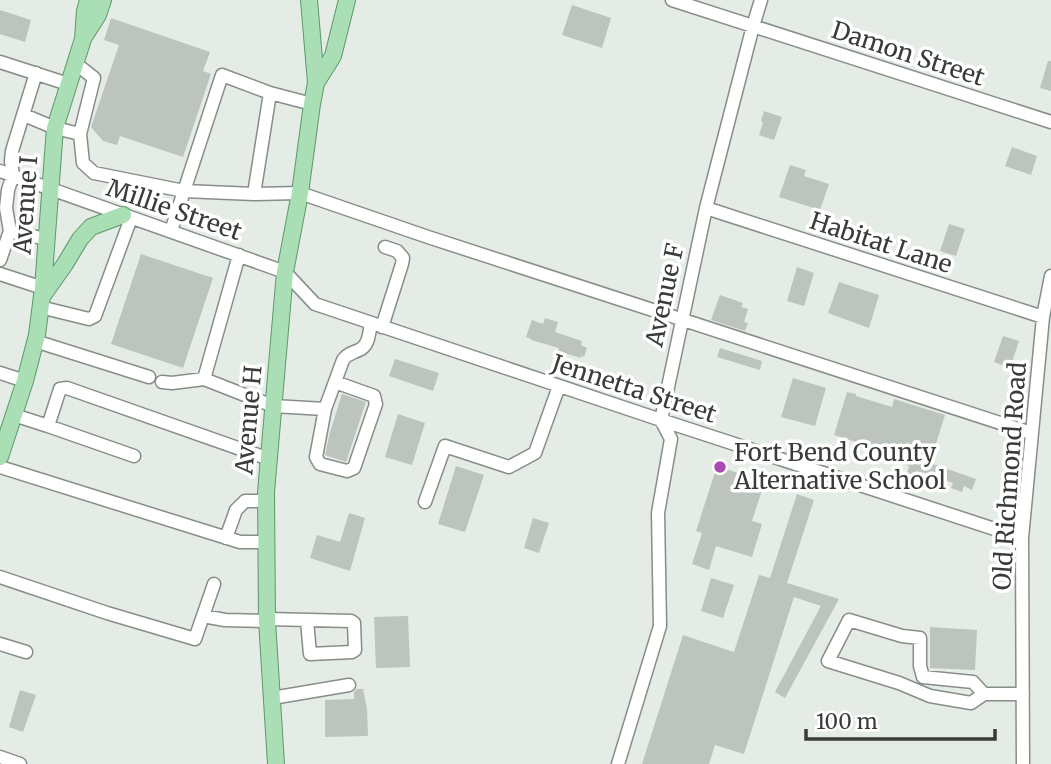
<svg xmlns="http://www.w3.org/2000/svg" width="1051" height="764" font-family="Merriweather,serif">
<rect width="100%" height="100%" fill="#e4ece5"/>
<path fill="#bcc4bd" d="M 572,5 L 611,18 L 602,48 L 562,35 Z
M 0,10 L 31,20 L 25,42 L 0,34 Z
M 111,18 L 210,52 L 203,71 L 211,74 L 183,157 L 120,136 L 117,145 L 103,141 L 91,127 L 119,45 L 104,40 Z
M 1048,61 L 1051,61 L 1051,91 L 1040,88 Z
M 764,111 L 782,117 L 774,140 L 759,135 L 763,122 L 761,121 Z
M 1012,147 L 1037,156 L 1031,175 L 1005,166 Z
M 790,165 L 806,170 L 804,176 L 829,184 L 820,210 L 779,197 Z
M 949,224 L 965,229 L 956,256 L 940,251 Z
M 141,254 L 213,278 L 183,368 L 111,344 Z
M 797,267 L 814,273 L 804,306 L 787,301 Z
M 839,282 L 879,295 L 869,328 L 828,313 Z
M 720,295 L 743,303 L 741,307 L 748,309 L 744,322 L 748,323 L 745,331 L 711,320 Z
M 545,318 L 558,322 L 555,332 L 582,341 L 581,345 L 587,348 L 584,357 L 581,356 L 581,358 L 558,351 L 559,348 L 531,340 L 531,339 L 526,337 L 532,320 L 543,324 Z
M 1003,336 L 1019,341 L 1010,368 L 994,362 Z
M 720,348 L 762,361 L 760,370 L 717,357 Z
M 395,359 L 439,373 L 433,391 L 389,376 Z
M 793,378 L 826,388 L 815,426 L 781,417 Z
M 847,392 L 856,394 L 856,396 L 892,407 L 894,399 L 945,415 L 930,463 L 976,479 L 972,490 L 964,486 L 962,492 L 951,488 L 953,483 L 923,472 L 919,484 L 905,480 L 909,466 L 876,456 L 878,449 L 834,435 Z
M 342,394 L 366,402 L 346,462 L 325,455 L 330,432 Z
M 398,414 L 425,423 L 412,465 L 385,457 Z
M 456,466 L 484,475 L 465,532 L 438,524 Z
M 717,466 L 744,475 L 742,483 L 762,490 L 752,521 L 762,524 L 752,557 L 716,546 L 709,570 L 692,564 L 702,533 L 696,531 Z
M 797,494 L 814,500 L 787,583 L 839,599 L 785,698 L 775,692 L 821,606 L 794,597 L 744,754 L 715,745 L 709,764 L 642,764 L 683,635 L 734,652 L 759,575 L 770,578 Z
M 349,513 L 365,518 L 350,571 L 310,558 L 317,535 L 340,542 Z
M 533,518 L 549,523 L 539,553 L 524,548 Z
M 711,578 L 734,585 L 723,618 L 701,611 Z
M 408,616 L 410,667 L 376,668 L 374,617 Z
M 930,627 L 977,630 L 975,670 L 930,668 Z
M 357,689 L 363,689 L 367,709 L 368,736 L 325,737 L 325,700 L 354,699 L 354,692 Z
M 20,690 L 36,695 L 23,732 L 9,727 Z"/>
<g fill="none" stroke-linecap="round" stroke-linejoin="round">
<g stroke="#878e88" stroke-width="15">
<path id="minor" d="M 672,0 L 1051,122
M 0,62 L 68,84
M 75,63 L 94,78 L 80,134
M 24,115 L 55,128 L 80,134 L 83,163 L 94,173 L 184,191 L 254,194 L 300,193 L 428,237 L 1031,433
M 0,171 L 285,272 L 315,304 L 661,420 L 1022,538
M 254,194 L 270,93
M 706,208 L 1043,317
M 10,231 L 6,208 L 8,190 L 13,175 L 11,161 L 12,151 L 36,73
M 171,231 L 222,75 L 270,93 L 312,104
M 0,260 L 10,231 L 46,239
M 0,274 L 43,288
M 40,307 L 89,319 L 95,316 L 131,218
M 382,327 L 402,264 L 403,258 L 397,251 L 385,247
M 35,341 L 149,377
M 0,373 L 25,381
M 204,379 L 239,255
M 162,382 L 172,383 L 204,379 L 273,406 L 325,409 L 343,360 C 348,353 351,354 359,350 C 369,346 369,333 371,323
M 325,409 L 316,457 L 320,464 L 347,471 L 354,468 L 376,404 L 374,396 L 335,382
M 14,415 L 48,426 L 60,389 L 67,388 L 269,459
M 48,426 L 134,456
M 0,467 L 240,542 L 266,542
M 425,502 L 445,446 L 509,467 L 535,453 L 559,386
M 226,538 L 236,510 L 245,501 L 266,501
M 0,577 L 107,613 L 195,639 L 214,584
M 203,616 L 225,620 L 267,621
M 267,619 L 351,621 L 354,623 L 355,650 L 352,652 L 310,654 L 307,621
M 0,644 L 26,652
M 984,694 L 973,682 L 923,677 L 920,666 L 920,638 L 902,636 L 849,620 L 828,661 L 899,683 L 930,696 L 971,703 L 984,694 L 1023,694
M 272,698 L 349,685
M 0,757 L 20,764
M 618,764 L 660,626 L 658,513 L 671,439 L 661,420 L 706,208 L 753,26 L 761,0
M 1023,764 L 1022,538 L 1043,317 L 1051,276"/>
</g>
<g stroke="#5d986b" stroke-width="18">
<path id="major" d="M 84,37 L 98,15 L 103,0
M 316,83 L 333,56 L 347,0
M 43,295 L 65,264 L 80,239 L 91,227 L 123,215
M 0,457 L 25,381 L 37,335 L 43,288 L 55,128 L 83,39 L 85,11 L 88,0
M 276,764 L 267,621 L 266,492 L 285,272 L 300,193 L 312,104 L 316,83 L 309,0"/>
</g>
<use href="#minor" stroke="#fff" stroke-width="12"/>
<use href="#major" stroke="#aadfb6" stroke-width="16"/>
</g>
<circle fill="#a94bb4" stroke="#fff" stroke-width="2.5" cx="720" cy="467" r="7"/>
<g text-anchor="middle" stroke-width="7" stroke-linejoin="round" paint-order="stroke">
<g font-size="24" fill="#393c39" stroke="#fff">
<text transform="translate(908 54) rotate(18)" y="8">Damon Street</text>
<text transform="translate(26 205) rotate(-86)" y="8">Avenue I</text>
<text transform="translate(174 210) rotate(19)" y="8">Millie Street</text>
<text transform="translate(881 243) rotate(18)" y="8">Habitat Lane</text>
<text transform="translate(665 295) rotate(-78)" y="8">Avenue F</text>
<text transform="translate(634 389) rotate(18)" y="8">Jennetta Street</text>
<text transform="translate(249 420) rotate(-85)" y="8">Avenue H</text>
<text transform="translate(1010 476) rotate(-86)" y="8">Old Richmond Road</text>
</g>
<g font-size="24" fill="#393c39" stroke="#fff" text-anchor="start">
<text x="734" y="461">Fort Bend County<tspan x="734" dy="28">Alternative School</tspan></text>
</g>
</g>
<path d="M806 729v10h189v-10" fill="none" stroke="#393c39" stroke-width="3.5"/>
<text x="816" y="729" font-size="21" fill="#393c39" stroke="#ffffff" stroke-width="5" paint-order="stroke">100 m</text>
</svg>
